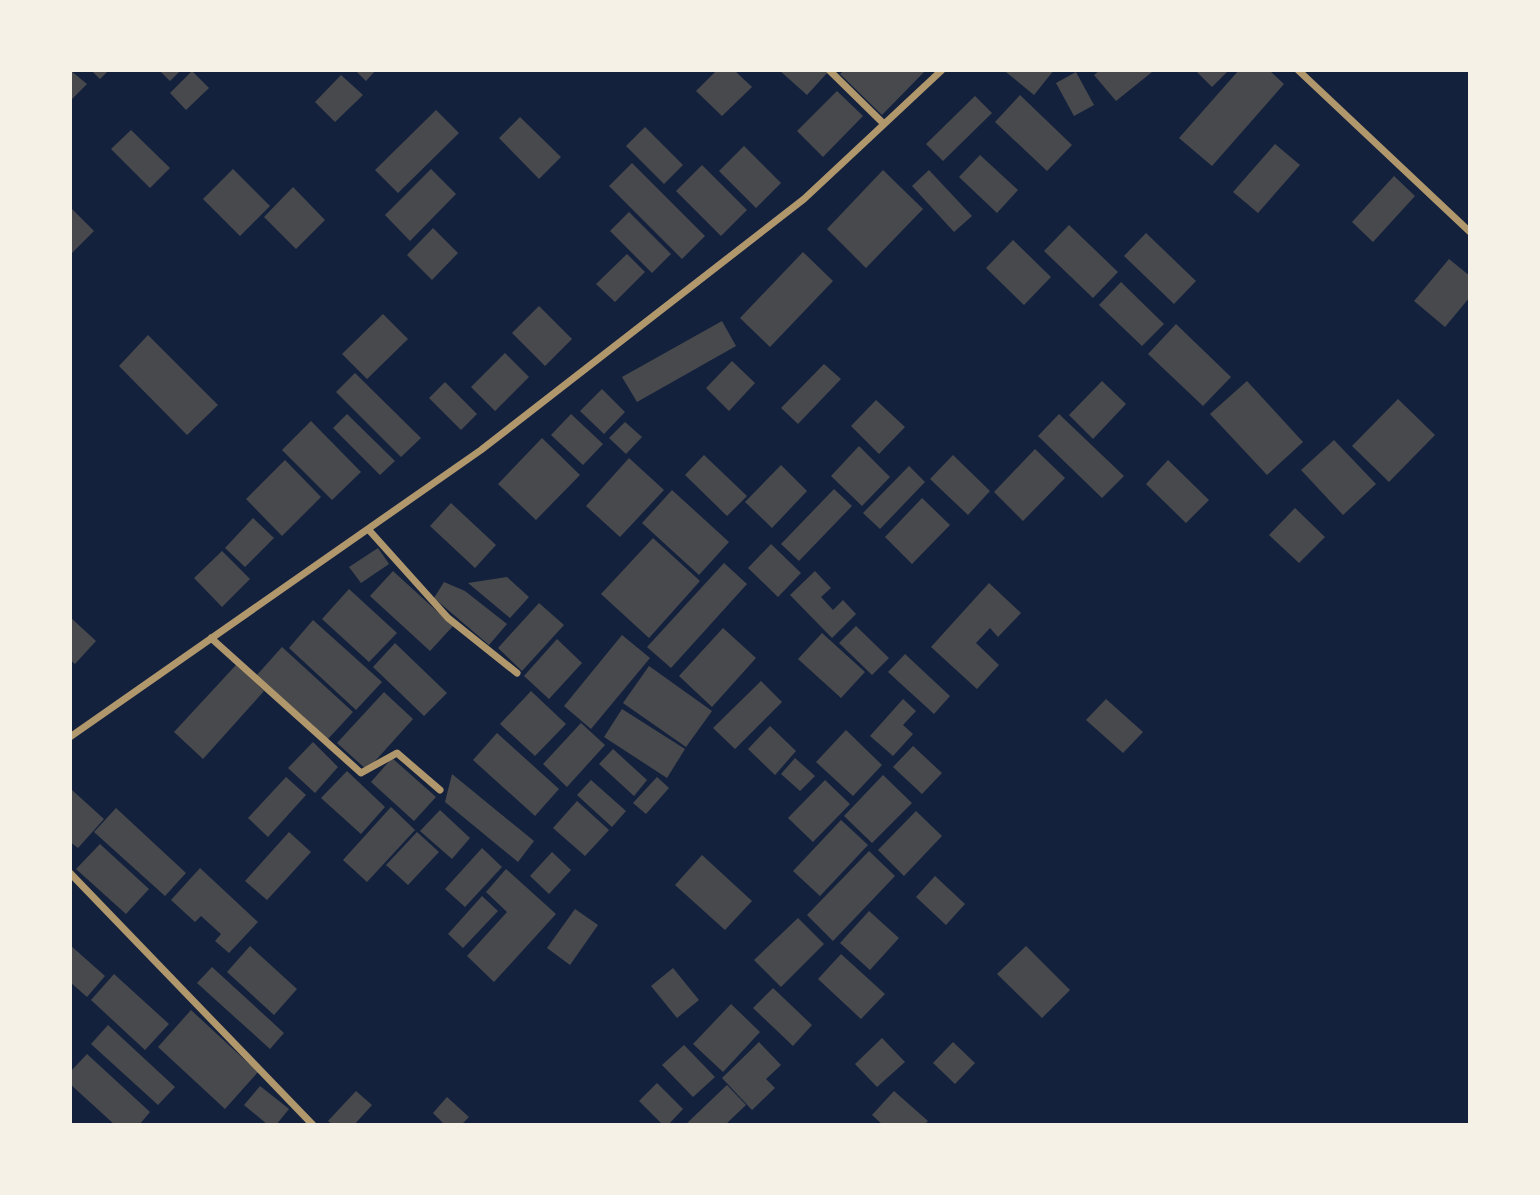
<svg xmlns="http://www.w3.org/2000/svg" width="1540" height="1195" font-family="Manrope,sans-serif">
<rect width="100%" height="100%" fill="#14213d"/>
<path fill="#48494c" d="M 70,70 L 87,84 L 70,101 Z
M 91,70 L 109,70 L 100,79 Z
M 159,70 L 181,70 L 170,81 Z
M 355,70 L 376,70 L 366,81 Z
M 717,70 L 734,70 L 752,87 L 722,116 L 696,91 Z
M 779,70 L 824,70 L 827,73 L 807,95 Z
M 844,70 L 926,70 L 882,115 L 840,74 Z
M 1008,70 L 1054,70 L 1034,95 L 1006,72 Z
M 1100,70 L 1150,70 L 1152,72 L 1116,101 L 1094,75 Z
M 1195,70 L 1229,70 L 1212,87 Z
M 1239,70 L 1269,70 L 1284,84 L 1212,166 L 1179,138 Z
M 192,71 L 209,88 L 186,110 L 170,93 Z
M 1076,72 L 1094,105 L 1074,116 L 1056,83 Z
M 341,75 L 363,95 L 335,122 L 315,102 Z
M 837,91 L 863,116 L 823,157 L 797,131 Z
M 1020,95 L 1072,145 L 1047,171 L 995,122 Z
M 975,96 L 992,113 L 943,161 L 926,144 Z
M 436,110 L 459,133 L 398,193 L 375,170 Z
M 520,117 L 561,157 L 539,179 L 499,138 Z
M 645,127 L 683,165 L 664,184 L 626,146 Z
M 131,130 L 170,168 L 150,188 L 111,149 Z
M 1275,144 L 1300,165 L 1258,213 L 1233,192 Z
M 744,146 L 781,183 L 756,208 L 719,171 Z
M 980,155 L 1018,190 L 997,213 L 959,177 Z
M 632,163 L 705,236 L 682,259 L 609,186 Z
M 702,165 L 747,210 L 721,236 L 676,191 Z
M 233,169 L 270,206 L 240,236 L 203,199 Z
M 431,169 L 456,194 L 410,241 L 385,215 Z
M 883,170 L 923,209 L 866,268 L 827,229 Z
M 929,170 L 972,216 L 954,232 L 912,186 Z
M 1394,176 L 1415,196 L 1373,242 L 1352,222 Z
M 293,187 L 325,220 L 296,249 L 264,217 Z
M 70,207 L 94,231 L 70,255 Z
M 629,212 L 671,254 L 652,273 L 610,231 Z
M 1069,225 L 1118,272 L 1093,298 L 1044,251 Z
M 433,228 L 458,253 L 432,280 L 407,255 Z
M 1146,233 L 1196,281 L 1174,304 L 1124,256 Z
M 1013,240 L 1051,277 L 1024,305 L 986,268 Z
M 803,252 L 833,281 L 770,347 L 740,318 Z
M 627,254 L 645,272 L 615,302 L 596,284 Z
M 1449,259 L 1470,276 L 1470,297 L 1445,327 L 1414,301 Z
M 1121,282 L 1164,324 L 1142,346 L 1099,305 Z
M 539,306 L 572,339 L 545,366 L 512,333 Z
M 383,314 L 408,339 L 367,379 L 342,354 Z
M 722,321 L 736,346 L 637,402 L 622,377 Z
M 1176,324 L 1231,377 L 1203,406 L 1148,354 Z
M 148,335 L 218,405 L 187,435 L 119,366 Z
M 505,353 L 529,377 L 495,411 L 471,387 Z
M 732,361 L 755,383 L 729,411 L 706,388 Z
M 824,364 L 841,379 L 798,424 L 781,408 Z
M 355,373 L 421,438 L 401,457 L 336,392 Z
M 1102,381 L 1126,404 L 1093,439 L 1069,415 Z
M 1247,381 L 1303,442 L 1267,475 L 1210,414 Z
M 445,382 L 477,414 L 461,430 L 429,398 Z
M 602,389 L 625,412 L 604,434 L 580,411 Z
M 1398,399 L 1435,435 L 1389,482 L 1352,446 Z
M 876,400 L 905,427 L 879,454 L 851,426 Z
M 347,414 L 395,461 L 380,475 L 333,428 Z
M 571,414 L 603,444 L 583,465 L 551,435 Z
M 1059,414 L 1124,476 L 1102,498 L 1038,436 Z
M 311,421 L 361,472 L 332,500 L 282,450 Z
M 625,422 L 642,437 L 626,454 L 609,438 Z
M 542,438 L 580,475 L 536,520 L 498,484 Z
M 1334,440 L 1376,484 L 1343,515 L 1301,470 Z
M 859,446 L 890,477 L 862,506 L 831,476 Z
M 1035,449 L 1065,478 L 1023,521 L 994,492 Z
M 704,455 L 747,496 L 727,516 L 685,475 Z
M 953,455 L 990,491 L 968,515 L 930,479 Z
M 629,458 L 664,490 L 620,537 L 586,506 Z
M 285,460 L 321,497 L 282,536 L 246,499 Z
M 1168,460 L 1209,500 L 1186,523 L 1146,484 Z
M 781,465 L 807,491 L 772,528 L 745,502 Z
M 909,466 L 925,482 L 880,529 L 863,513 Z
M 834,489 L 852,506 L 799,561 L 781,544 Z
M 672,490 L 729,542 L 699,575 L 642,523 Z
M 922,498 L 950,525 L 912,564 L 885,537 Z
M 451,503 L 496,545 L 475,568 L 430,526 Z
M 1295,508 L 1325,537 L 1299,563 L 1269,535 Z
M 253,518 L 274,538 L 245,567 L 225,548 Z
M 653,538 L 700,581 L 649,638 L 601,594 Z
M 771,544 L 801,573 L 778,597 L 748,568 Z
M 378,548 L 389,564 L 361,583 L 349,567 Z
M 222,551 L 250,579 L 222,607 L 194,578 Z
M 724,563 L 747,584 L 671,668 L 647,647 Z
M 393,571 L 453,626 L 430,651 L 370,596 Z
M 815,571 L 831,588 L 821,597 L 833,610 L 843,600 L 856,614 L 832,638 L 790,595 Z
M 507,577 L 529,597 L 510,618 L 468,583 Z
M 444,582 L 465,591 L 507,624 L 489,645 L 434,598 Z
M 989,583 L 1021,613 L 998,637 L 990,628 L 976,643 L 999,665 L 977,689 L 931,647 Z
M 349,589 L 397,633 L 369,662 L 322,619 Z
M 539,603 L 564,625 L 522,671 L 498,648 Z
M 70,617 L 96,641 L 75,664 L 70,660 Z
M 313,620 L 382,682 L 356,710 L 289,648 Z
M 856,626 L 889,658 L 872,675 L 839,643 Z
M 723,628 L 756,658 L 712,707 L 679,676 Z
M 822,633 L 865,672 L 841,698 L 798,659 Z
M 622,635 L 650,658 L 591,729 L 564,706 Z
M 557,639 L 582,663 L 549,699 L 524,676 Z
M 395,643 L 447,693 L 424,716 L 373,667 Z
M 282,647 L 353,712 L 327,740 L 256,676 Z
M 905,654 L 950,696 L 934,714 L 888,672 Z
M 236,665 L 264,691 L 203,759 L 174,732 Z
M 649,666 L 712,711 L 686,747 L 623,703 Z
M 761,681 L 782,702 L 735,749 L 713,728 Z
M 531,691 L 566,724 L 535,756 L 500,724 Z
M 384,692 L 413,719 L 367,770 L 337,743 Z
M 903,699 L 916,711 L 903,725 L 913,734 L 893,756 L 870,736 Z
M 1106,699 L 1143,732 L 1123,753 L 1086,720 Z
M 622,709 L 685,749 L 667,778 L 604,737 Z
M 581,723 L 605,745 L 567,787 L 543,764 Z
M 770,726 L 796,751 L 775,775 L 748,749 Z
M 846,730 L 882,765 L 853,796 L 816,762 Z
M 497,733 L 559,789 L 535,816 L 473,760 Z
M 313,742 L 338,767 L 315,793 L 288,768 Z
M 913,746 L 942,773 L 922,794 L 893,767 Z
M 613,749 L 647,780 L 634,796 L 599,764 Z
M 392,758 L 436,797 L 414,821 L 371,782 Z
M 795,758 L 815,776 L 800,791 L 781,774 Z
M 347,771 L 385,807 L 361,834 L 321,798 Z
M 452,774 L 534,841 L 518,862 L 445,802 Z
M 883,775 L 912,803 L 872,843 L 844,816 Z
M 286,777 L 306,795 L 268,837 L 248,818 Z
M 657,777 L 669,788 L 646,814 L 633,803 Z
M 591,780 L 626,811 L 612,827 L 577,795 Z
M 825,780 L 850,804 L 813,842 L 788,818 Z
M 72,790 L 104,819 L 78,848 L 70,842 Z
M 577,801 L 609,830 L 585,856 L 553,828 Z
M 391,807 L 415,830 L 367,882 L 343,860 Z
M 116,808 L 186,873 L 165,896 L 94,832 Z
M 440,810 L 470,838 L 452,859 L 420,831 Z
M 916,811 L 942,836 L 904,876 L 878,850 Z
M 841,820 L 868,845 L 820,896 L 793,871 Z
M 289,832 L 311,852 L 267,900 L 245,881 Z
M 417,832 L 439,852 L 408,885 L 386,865 Z
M 100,844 L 149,889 L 126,914 L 76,869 Z
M 482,848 L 502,867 L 465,907 L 445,889 Z
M 869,851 L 895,876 L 833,941 L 807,915 Z
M 552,852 L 571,870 L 549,894 L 530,876 Z
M 702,855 L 752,901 L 725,930 L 675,885 Z
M 200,868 L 258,922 L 229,953 L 215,941 L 221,934 L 201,916 L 195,922 L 171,900 Z
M 506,869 L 556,914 L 494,982 L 467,956 L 507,912 L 486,892 Z
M 935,876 L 965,904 L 946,925 L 916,897 Z
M 482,896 L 498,911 L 463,948 L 448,934 Z
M 575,909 L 598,925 L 570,965 L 547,948 Z
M 869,911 L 899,938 L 870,970 L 840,943 Z
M 798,918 L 824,944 L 781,987 L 754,960 Z
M 70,945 L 105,976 L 87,997 L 70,982 Z
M 250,946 L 297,989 L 274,1015 L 227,972 Z
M 1026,946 L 1070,990 L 1042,1018 L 997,974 Z
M 841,954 L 885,994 L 861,1019 L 818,979 Z
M 212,967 L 284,1033 L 270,1049 L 197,983 Z
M 673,968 L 699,1000 L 677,1018 L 651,986 Z
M 114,974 L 169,1024 L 145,1050 L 91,1000 Z
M 773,988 L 812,1025 L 793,1046 L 753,1008 Z
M 731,1004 L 760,1032 L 723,1072 L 693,1044 Z
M 191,1010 L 258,1072 L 225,1109 L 158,1047 Z
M 108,1025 L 175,1087 L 158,1105 L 91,1044 Z
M 882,1038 L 905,1062 L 877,1087 L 855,1064 Z
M 759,1042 L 781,1065 L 766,1079 L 775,1088 L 752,1110 L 722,1078 Z
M 953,1042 L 975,1063 L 955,1084 L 933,1063 Z
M 684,1045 L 715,1077 L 693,1097 L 662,1065 Z
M 87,1054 L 150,1112 L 139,1125 L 115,1125 L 70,1084 L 70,1072 Z
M 657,1083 L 683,1109 L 668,1125 L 663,1125 L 639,1101 Z
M 727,1085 L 746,1105 L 725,1125 L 685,1125 Z
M 260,1086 L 289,1109 L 276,1125 L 268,1125 L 244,1105 Z
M 356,1091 L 372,1105 L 354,1125 L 333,1125 L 328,1121 Z
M 894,1091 L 928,1121 L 924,1125 L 883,1125 L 872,1115 Z
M 447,1097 L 469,1117 L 461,1125 L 445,1125 L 433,1113 Z"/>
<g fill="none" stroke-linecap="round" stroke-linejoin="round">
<path stroke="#b1986c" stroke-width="7" d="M 829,70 L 884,124
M 1298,70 L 1470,232
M 368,529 L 448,618 L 517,673
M 211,638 L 361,773 L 397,753 L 440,790
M 70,737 L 481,450 L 804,199 L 942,70
M 70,873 L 313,1125"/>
</g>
<rect width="1540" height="1195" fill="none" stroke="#f6f1e7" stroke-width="144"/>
</svg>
